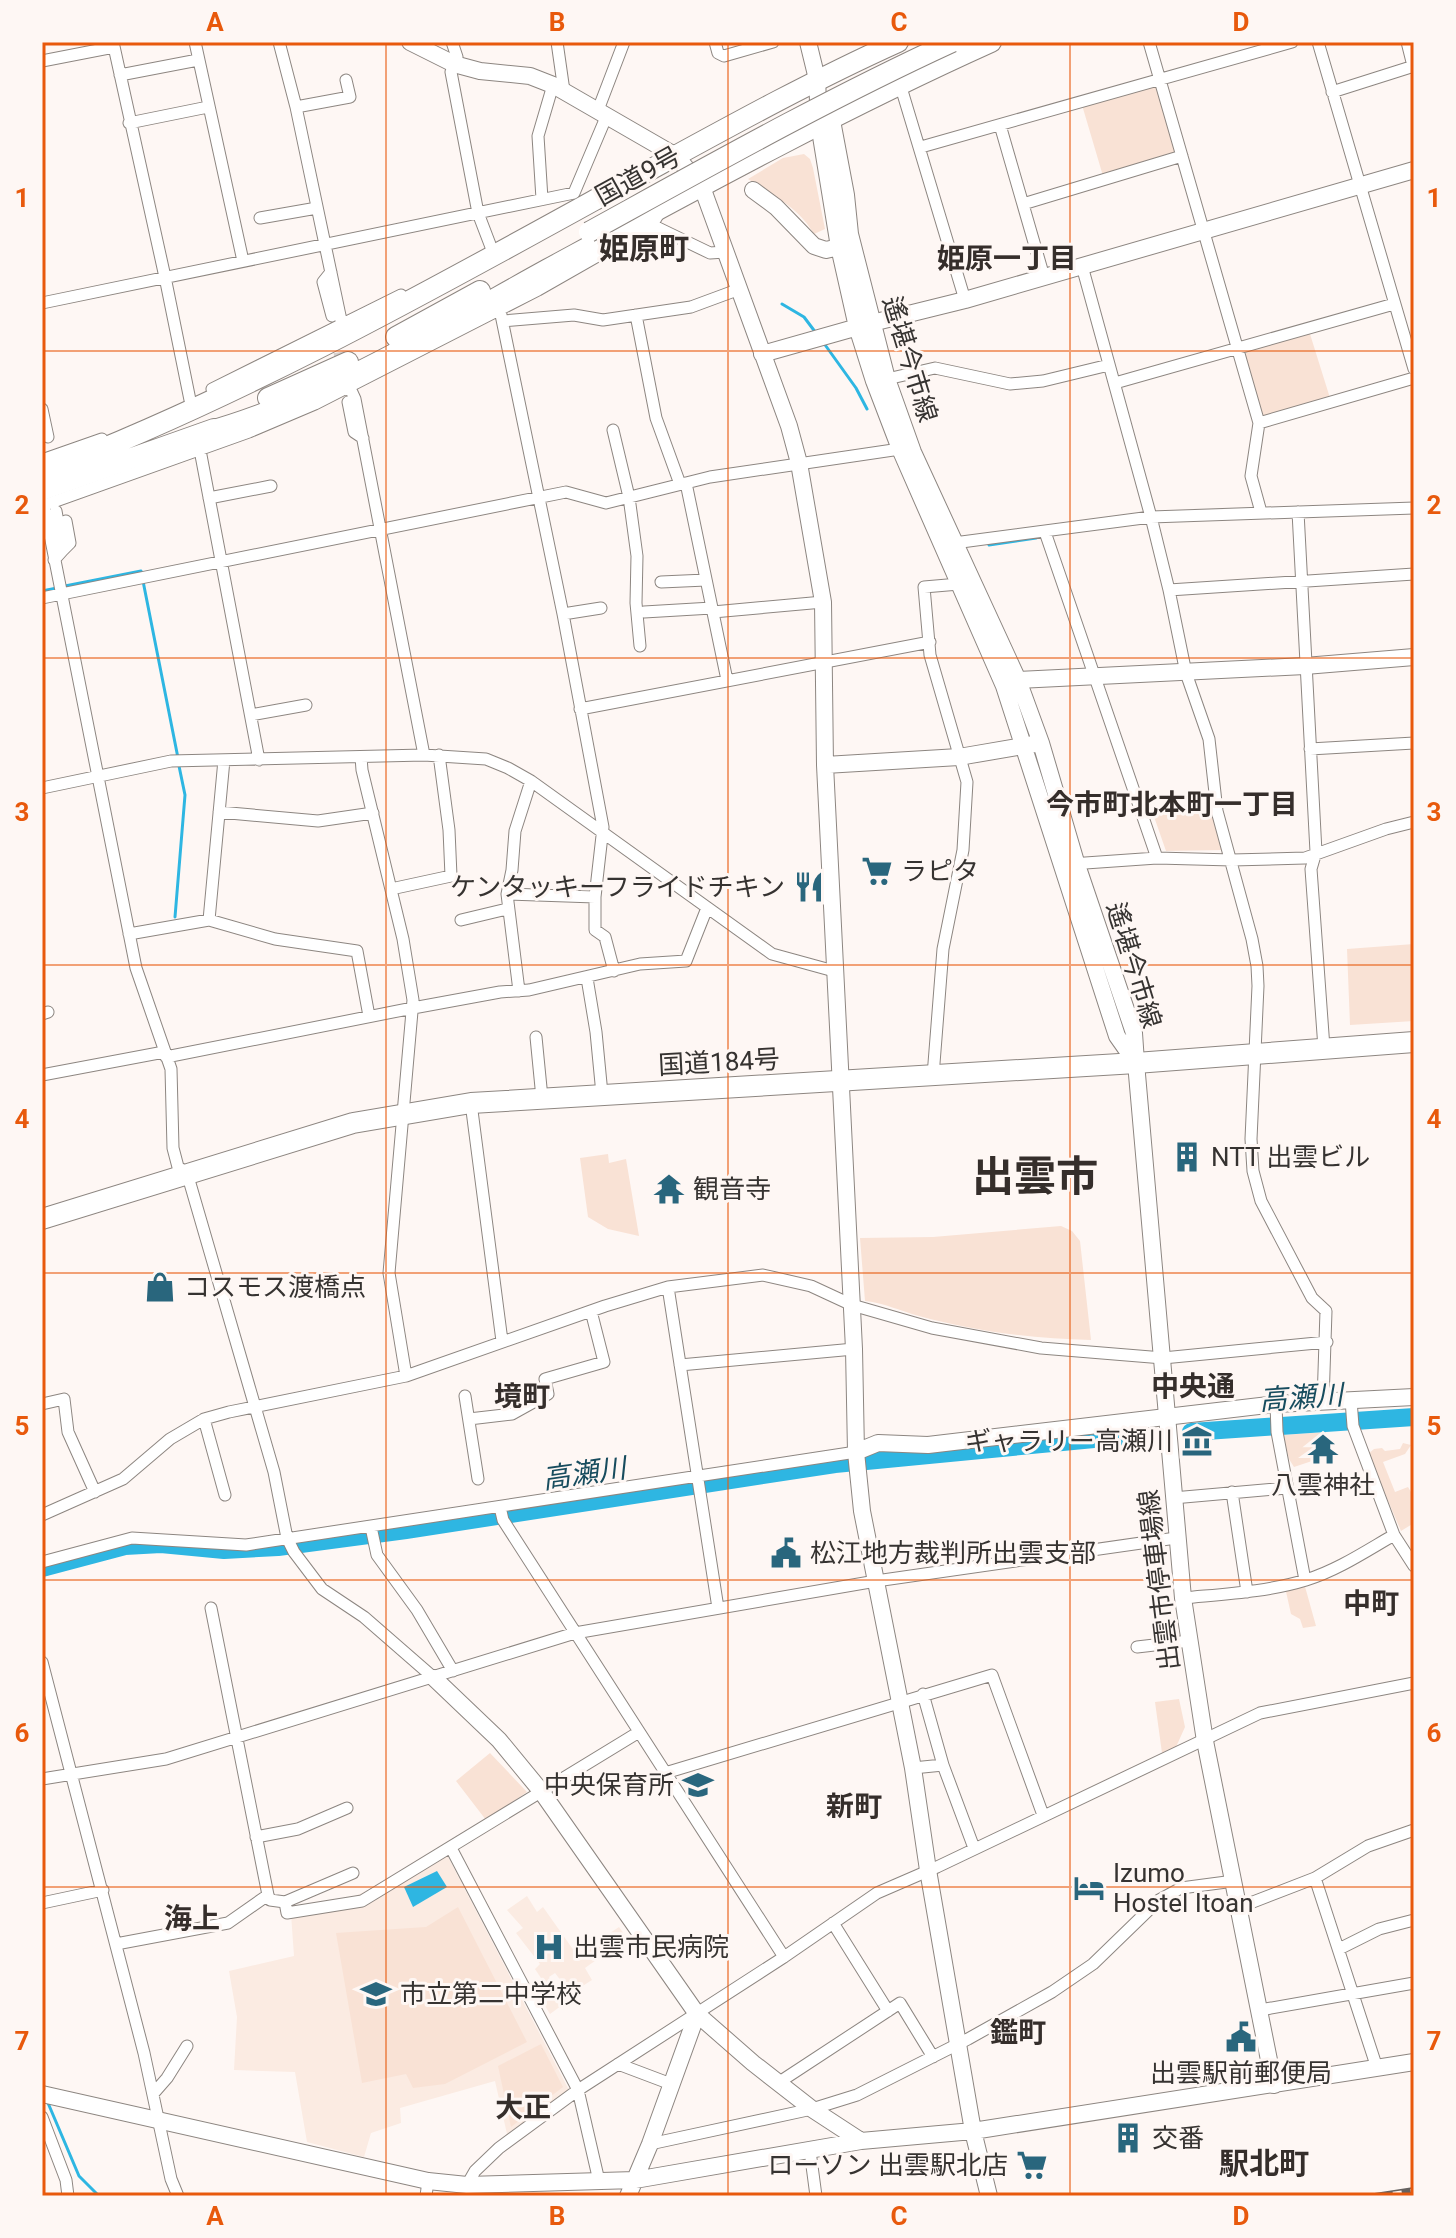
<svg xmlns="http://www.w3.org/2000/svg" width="1456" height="2238" font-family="Roboto,'Noto Sans JP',sans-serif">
<rect width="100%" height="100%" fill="#fef7f4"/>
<path fill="#fbebe2" d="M 446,1853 L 569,2090 L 507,2134 L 495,2081 L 400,2108 L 401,2123 L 371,2133 L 364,2157 L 307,2142 L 295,2072 L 234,2070 L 237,2017 L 229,1971 L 294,1956 L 291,1914 L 330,1908 Z
M 527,1896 L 537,1912 L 543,1907 L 577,1955 L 619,1927 L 627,1938 L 585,1968 L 592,1980 L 581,1987 L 583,1993 L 575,1999 L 555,1973 L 549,1977 L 565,2003 L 550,2014 L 534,1988 L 543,1981 L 535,1969 L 540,1964 L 516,1933 L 523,1928 L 507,1910 Z"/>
<path fill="#f9e2d5" d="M 1157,85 L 1177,154 L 1103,176 L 1082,105 Z
M 804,154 L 810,159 L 813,168 L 825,229 L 814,234 C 799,207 772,195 748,179 L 783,158 Z
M 1310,334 L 1330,398 L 1264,417 L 1260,415 L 1244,352 Z
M 1209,803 L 1222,850 L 1166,851 L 1151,808 Z
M 1414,944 L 1414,1021 L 1350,1025 L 1347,949 Z
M 608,1154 L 609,1163 L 626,1159 L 639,1236 L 608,1229 L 588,1217 L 580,1158 Z
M 1061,1226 L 1072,1231 L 1080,1241 L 1091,1340 C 1033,1339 974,1331 919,1316 C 900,1311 885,1303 865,1301 L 860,1238 L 933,1237 Z
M 1326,1432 L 1327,1443 L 1318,1459 L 1294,1467 L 1289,1459 L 1283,1435 Z
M 1403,1443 L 1411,1445 L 1405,1454 L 1383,1462 L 1395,1492 L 1408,1487 L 1414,1497 L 1414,1523 L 1401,1531 L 1368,1454 L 1374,1449 L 1382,1448 L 1385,1451 L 1400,1449 Z
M 1304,1583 L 1316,1626 L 1303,1628 L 1300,1619 L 1291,1614 L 1285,1587 Z
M 1179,1699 L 1185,1727 L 1176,1747 L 1162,1753 L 1155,1702 Z
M 490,1753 L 527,1792 L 486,1820 L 456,1781 Z
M 458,1907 L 527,2042 L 445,2084 L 413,2088 L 406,2074 L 362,2083 L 336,1933 L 426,1927 Z
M 541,2044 L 563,2087 L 511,2127 L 498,2066 Z"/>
<path fill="#2eb6e2" d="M 437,1871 L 447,1887 L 413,1907 L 404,1887 Z"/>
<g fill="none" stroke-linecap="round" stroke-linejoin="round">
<path stroke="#2eb6e2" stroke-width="3" d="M 782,304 L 804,317 L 816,333
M 823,342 L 856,388 L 867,409
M 989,545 L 1036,538
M 143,581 L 178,758
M 65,586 L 141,571 L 142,574
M 42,591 L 57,588
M 175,917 L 185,795 L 179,766
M 48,2103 L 79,2176 L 99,2196"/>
<path stroke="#2eb6e2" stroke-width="18" d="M 1191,1432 L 1414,1417
M 42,1568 L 125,1546 L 161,1544 L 224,1550 L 278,1547 L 406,1530 L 835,1464 L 1136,1435"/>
<path stroke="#d6d0cd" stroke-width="11" stroke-dasharray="11 5.5" stroke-linecap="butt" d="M 336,336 L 348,402"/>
<g stroke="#8d8681" stroke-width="13">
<path id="street" d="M 113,42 L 165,277 L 190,400
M 195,42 L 243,261
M 279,42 L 296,107 L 342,325
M 452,42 L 457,57 L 451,72 L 478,213 L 491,247
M 557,42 L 564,91
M 715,42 L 718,53 L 724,56 L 773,42
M 1149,42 L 1259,423 L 1251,476 L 1261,512
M 1318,42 L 1414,369
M 1407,42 L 1413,66
M 42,61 L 114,47
M 120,75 L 198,60
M 900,84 L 965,300
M 1332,92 L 1414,66
M 296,107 L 350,97 L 346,80
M 598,110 L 624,42
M 129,123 L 203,108
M 1000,125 L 1044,277
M 921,147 L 1292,42
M 542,199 L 538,136 L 553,85
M 1023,204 L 1182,156
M 260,218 L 317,208
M 652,225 L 710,253 L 725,252
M 1082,266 L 1151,517 L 1169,590 L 1186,673 L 1209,739 L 1217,811 L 1252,939 L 1257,966 L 1258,986 L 1251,1139 L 1253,1171 L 1261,1201 L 1312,1298 L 1326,1311 L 1323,1402
M 331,272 L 323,282 L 332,316
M 42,303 L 574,193 L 607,115
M 500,310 L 563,614 L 603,827 L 595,897 L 595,930 L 605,937 L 614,971
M 636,315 L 656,418 L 680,484
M 503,321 L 574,315 L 603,320 L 691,307 L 737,290
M 887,379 L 935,368 L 1010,384 L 1043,381 L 1109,365
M 1115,383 L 1394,304
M 350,388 L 355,399 L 424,755
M 212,389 L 401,295
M 348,402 L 354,432 L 363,438
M 42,409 L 48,437
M 1259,423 L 1414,378
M 613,430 L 629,497 L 637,556 L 636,603 L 640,646
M 200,450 L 259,760
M 42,460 L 102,439
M 686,483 L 727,680
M 209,498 L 271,486
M 44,505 L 136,968 L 171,1069 L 173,1148 L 178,1167 L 187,1173 L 274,1472 L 287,1538 L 294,1552 L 322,1589 L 364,1617 L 434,1678
M 42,506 L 249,432 L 315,404 L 538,290 L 652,225 L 661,210
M 1298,512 L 1316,852 L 1311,869 L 1324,1048
M 1045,532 L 1157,858
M 954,543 L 1151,517 L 1414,508
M 63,550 L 70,543 L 66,521
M 54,560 L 63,550 L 56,511
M 661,582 L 706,580
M 1169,590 L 1414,574
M 42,598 L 566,492 L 606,503 L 710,477 L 900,449
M 644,612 L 712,608
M 713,612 L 823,602
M 563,614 L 601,608
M 580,709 L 930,642
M 251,715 L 306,705
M 1310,749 L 1414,743
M 361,757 L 362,770 L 403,939 L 413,1000 L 389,1273 L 406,1376
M 42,788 L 171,761 L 424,755 L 486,759 L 508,768 L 531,781 L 772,954 L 834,971
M 219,812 L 318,821 L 373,813
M 1071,864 L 1157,858 L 1232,860 L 1305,858 L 1386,829 L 1414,822
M 391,889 L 451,876 L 449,830 L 439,755
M 507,894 L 595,897
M 209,920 L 224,760
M 461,920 L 507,909
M 129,934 L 209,920 L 275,939 L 357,951 L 369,1016
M 587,978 L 596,1032 L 602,1094
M 519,991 L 507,894 L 512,870 L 515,831 L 531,781
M 42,1014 L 48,1012
M 536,1037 L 542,1098
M 166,1057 L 413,1008 L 500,992 L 529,990 L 640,964 L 686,961 L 707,908
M 42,1075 L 164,1052
M 933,1076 L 943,949 L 963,850 L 967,782 L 930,655 L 924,587 L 959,584
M 471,1103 L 502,1341
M 668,1287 L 718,1608
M 680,1365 L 854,1349
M 465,1396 L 478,1479
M 1351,1400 L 1353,1426 L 1394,1535 L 1414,1566
M 42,1404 L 64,1399 L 68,1432 L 95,1492
M 1276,1404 L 1277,1432 L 1305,1580
M 204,1419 L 225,1495
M 469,1419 L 512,1414 L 548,1394 L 545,1379 L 604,1362 L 591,1311
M 1232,1492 L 1247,1592
M 1173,1498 L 1287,1488
M 500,1507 L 503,1520 L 784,1957
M 42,1515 L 123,1479 L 170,1439 L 204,1419 L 229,1412 L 406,1376 L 605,1306 L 668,1287 L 763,1275 L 811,1286 L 852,1305 L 932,1328 L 1041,1348 L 1163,1358 L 1327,1342
M 371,1527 L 377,1555 L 417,1610 L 453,1671
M 42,1562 L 132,1538 L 246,1545 L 856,1452
M 1183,1598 C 1224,1594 1267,1592 1306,1580 C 1338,1570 1366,1551 1394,1535
M 211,1608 L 268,1895 L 270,1900 L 285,1902 L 287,1913 L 362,1901 L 639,1732
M 1137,1647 L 1189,1641
M 42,1662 L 144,2053 L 171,2179 L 178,2196
M 923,1694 L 943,1765
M 913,1768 L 943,1765 L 974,1848
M 665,1773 L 992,1675 L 1043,1815
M 42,1779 L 166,1759 L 575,1633 L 876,1581 L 1176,1538
M 256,1837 L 298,1829 L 347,1808
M 451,1848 L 578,2090 L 599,2181
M 1315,1878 L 1377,2068
M 285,1902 L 353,1873
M 42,1903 L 103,1890
M 1240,1907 L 1315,1878 L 1368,1846 L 1414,1830
M 833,1923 L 888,2011
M 116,1944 L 228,1923 L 268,1895
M 1339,1949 L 1379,1929 L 1414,1920
M 1260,2010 L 1414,1983
M 618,2064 L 671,2084
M 778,2083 L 900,2003 L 933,2057
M 153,2094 L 167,2078 L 187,2046
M 42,2117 L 66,2180 L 68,2196
M 650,2144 L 812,2109 L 857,2095 L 968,2039 L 1052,1992 L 1093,1964 L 1159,1900 L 1181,1888 L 1234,1881
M 810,2151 L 816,2196
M 467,2185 L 475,2171 L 499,2148 L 578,2090 L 784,1957 L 877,1893 L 937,1867 L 1260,1713 L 1414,1683
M 426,2196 L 428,2181"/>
</g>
<g stroke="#8d8681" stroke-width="18">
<path id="secondary" d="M 410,42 L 454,64 L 480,71 L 530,76 L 553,85 L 676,156 L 702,187 L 789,426 L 799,463 L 823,602 L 825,765 L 854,1349 L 856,1452 L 862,1511 L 913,1768 L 928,1870 L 973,2131 L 989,2196
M 808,42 L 817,79 L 819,124 L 839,247 L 857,327 L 874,381 L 900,449 L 1004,686 L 1117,1036 L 1136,1063
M 830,110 L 846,195 L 850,234 L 887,379 L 913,452 L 1018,680 L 1041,743 L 1076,862 L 1134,1033 L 1136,1062
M 753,190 L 776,207 L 814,246 L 826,250 L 839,247
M 762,354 L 872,323 L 965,300 L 1414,170
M 1009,684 L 1018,680 L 1305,666 L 1414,657
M 825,765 L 959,757 L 1034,744
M 856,1452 L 878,1443 L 928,1445 L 1276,1404 L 1414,1397
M 434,1678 L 499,1740 L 541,1791 L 697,2014 L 753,2063 L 812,2109 L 861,2141
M 42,2094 L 428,2181 L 467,2185 L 635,2180 L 861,2141 L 973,2131 L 1414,2062
M 628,2196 L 650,2144 L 697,2014"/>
</g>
<g stroke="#8d8681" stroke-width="18">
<path id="primary" d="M 1136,1063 L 1183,1598 L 1205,1741 L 1274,2085"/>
</g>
<g stroke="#8d8681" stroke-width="22">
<path id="highway" d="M 396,337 L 480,291
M 268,398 L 348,362
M 204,433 C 326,399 437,330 548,269 C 694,190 840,110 991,42
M 42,473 C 237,398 419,297 602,196 C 700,143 796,88 898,42
M 42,490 L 214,429
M 42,1219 L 353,1123 L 471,1103 L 1136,1063 L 1414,1042"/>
</g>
<use href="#street" stroke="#fff" stroke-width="11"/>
<use href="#secondary" stroke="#fff" stroke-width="16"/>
<use href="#primary" stroke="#fff" stroke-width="16"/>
<use href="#highway" stroke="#fff" stroke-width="20"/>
<g stroke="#65615f" stroke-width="6">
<path id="rail" d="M 1375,2196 L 1414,2190"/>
</g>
<use href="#rail" stroke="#fef7f4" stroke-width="3" stroke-dasharray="9" stroke-linecap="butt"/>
<g stroke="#8d8681" stroke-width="22" stroke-linecap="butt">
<path id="highway-bridge" d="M 589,232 C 709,166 828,99 952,42"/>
</g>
<use href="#highway-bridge" stroke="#fff" stroke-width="20"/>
</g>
<path fill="none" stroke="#e8590c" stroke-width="2" stroke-opacity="0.55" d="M 386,42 L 386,2196M 728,42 L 728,2196M 1070,42 L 1070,2196M 42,351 L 1414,351M 42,658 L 1414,658M 42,965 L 1414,965M 42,1273 L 1414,1273M 42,1580 L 1414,1580M 42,1887 L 1414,1887"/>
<defs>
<g id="supermarket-bare" transform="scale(2.4)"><path d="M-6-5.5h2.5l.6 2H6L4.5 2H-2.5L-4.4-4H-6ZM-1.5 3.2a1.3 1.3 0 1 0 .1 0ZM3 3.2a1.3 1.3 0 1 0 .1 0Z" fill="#29667d" stroke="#fef7f4" stroke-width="2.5" paint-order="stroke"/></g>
<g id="restaurant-bare" transform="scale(2.4)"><path d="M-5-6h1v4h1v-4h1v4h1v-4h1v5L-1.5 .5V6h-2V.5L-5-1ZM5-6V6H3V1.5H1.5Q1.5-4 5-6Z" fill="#29667d" stroke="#fef7f4" stroke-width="2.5" paint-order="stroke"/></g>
<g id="building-bare" transform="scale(2.4)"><path d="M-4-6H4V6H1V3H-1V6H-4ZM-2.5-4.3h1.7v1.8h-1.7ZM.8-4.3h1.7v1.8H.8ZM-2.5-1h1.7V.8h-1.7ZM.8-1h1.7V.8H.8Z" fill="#29667d" stroke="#fef7f4" stroke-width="2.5" paint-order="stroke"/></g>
<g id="temple-bare" transform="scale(2.4)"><path d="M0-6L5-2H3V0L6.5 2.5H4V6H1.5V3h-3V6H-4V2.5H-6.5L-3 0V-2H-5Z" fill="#29667d" stroke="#fef7f4" stroke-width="2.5" paint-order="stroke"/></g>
<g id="shop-bare" transform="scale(2.4)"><path d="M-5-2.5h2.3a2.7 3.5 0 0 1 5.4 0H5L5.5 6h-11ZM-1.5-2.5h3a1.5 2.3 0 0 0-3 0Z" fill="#29667d" stroke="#fef7f4" stroke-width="2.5" paint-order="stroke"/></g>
<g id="museum-bare" transform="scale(2.4)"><path d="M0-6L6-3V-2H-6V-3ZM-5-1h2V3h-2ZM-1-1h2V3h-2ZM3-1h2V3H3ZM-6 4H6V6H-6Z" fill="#29667d" stroke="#fef7f4" stroke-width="2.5" paint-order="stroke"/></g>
<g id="civic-bare" transform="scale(2.4)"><path d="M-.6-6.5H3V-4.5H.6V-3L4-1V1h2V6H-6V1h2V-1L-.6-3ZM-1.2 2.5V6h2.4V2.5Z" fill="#29667d" stroke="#fef7f4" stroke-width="2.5" paint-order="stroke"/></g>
<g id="school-bare" transform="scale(2.4)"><path d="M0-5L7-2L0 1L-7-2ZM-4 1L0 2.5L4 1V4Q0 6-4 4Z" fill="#29667d" stroke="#fef7f4" stroke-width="2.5" paint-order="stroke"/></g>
<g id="hotel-bare" transform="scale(2.4)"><path d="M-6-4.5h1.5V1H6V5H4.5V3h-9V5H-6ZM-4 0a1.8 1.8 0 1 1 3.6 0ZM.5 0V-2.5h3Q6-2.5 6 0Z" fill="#29667d" stroke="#fef7f4" stroke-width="2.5" paint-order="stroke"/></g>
<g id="hospital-bare" transform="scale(2.4)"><path d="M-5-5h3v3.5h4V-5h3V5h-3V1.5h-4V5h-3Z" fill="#29667d" stroke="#fef7f4" stroke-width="2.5" paint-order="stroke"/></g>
</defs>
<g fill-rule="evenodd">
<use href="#supermarket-bare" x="877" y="871"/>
<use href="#restaurant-bare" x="809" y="887"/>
<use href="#building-bare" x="1187" y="1157"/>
<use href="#temple-bare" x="669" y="1189"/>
<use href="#shop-bare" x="160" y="1287"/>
<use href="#museum-bare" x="1197" y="1441"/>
<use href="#temple-bare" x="1323" y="1449"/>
<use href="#civic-bare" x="786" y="1553"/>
<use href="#school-bare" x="698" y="1785"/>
<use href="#hotel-bare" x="1089" y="1888"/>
<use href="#hospital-bare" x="549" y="1947"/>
<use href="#school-bare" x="376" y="1994"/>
<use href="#civic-bare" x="1241" y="2037"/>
<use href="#building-bare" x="1128" y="2138"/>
<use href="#supermarket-bare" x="1032" y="2165"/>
</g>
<g text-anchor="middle" stroke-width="6" stroke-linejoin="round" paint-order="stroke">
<g font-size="26" fill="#363331" stroke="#fef7f4">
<text transform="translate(638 176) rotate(-29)" y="9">国道9号</text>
<text transform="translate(910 359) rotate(73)" y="9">遙堪今市線</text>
<text transform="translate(1134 965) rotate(73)" y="9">遙堪今市線</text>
<text transform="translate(719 1062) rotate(-3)" y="9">国道184号</text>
<text transform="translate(1159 1580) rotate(-97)" y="9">出雲市停車場線</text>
</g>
<g font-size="26" fill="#363331" stroke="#fef7f4" text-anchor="start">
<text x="901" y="880">ラピタ</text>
<text x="785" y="896" text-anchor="end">ケンタッキーフライドチキン</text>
<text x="1211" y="1166">NTT 出雲ビル</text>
<text x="693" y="1198">観音寺</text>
<text x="184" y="1296">コスモス渡橋点</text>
<text x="1173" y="1450" text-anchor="end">ギャラリー高瀬川</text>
<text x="1323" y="1494" text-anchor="middle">八雲神社</text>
<text x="810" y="1562">松江地方裁判所出雲支部</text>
<text x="674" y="1794" text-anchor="end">中央保育所</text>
<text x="1113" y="1882">Izumo<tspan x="1113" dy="30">Hostel Itoan</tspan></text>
<text x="573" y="1956">出雲市民病院</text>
<text x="400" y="2003">市立第二中学校</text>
<text x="1241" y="2082" text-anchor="middle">出雲駅前郵便局</text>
<text x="1152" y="2147">交番</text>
<text x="1008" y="2174" text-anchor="end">ローソン 出雲駅北店</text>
</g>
<g font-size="28" font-weight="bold" fill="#352e2b" stroke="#fef7f4">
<text x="1007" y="268">姫原一丁目</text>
<text x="1172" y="814">今市町北本町一丁目</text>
<text x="1193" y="1396">中央通</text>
<text x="522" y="1406">境町</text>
<text x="1371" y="1613">中町</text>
<text x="854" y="1816">新町</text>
<text x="192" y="1928">海上</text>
<text x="1018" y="2042">鑑町</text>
<text x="523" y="2117">大正</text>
</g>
<g font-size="28" font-style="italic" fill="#174c5e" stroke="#fef7f4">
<text transform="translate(1301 1397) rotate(-4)" y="10">高瀬川</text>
<text transform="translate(584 1473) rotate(-8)" y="10">高瀬川</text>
</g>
<g font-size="30" font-weight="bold" fill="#352e2b" stroke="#fef7f4">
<text x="644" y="259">姫原町</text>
<text x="1264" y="2174">駅北町</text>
</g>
<g font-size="42" font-weight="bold" fill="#352e2b" stroke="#fef7f4">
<text x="1035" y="1191">出雲市</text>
</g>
</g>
<rect width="1456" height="2238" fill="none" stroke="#fef7f4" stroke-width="88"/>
<rect x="44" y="44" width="1368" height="2150" fill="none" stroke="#e8590c" stroke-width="3"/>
<g font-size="26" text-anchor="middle" font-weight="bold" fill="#e8590c">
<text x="215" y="31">A</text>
<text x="557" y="31">B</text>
<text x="899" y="31">C</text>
<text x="1241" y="31">D</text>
<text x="22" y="207">1</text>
<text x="1434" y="207">1</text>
<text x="22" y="514">2</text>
<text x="1434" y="514">2</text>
<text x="22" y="821">3</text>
<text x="1434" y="821">3</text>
<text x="22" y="1128">4</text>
<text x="1434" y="1128">4</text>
<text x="22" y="1435">5</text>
<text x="1434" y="1435">5</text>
<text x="22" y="1742">6</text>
<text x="1434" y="1742">6</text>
<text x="22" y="2050">7</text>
<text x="1434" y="2050">7</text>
<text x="215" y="2225">A</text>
<text x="557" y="2225">B</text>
<text x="899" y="2225">C</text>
<text x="1241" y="2225">D</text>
</g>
</svg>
